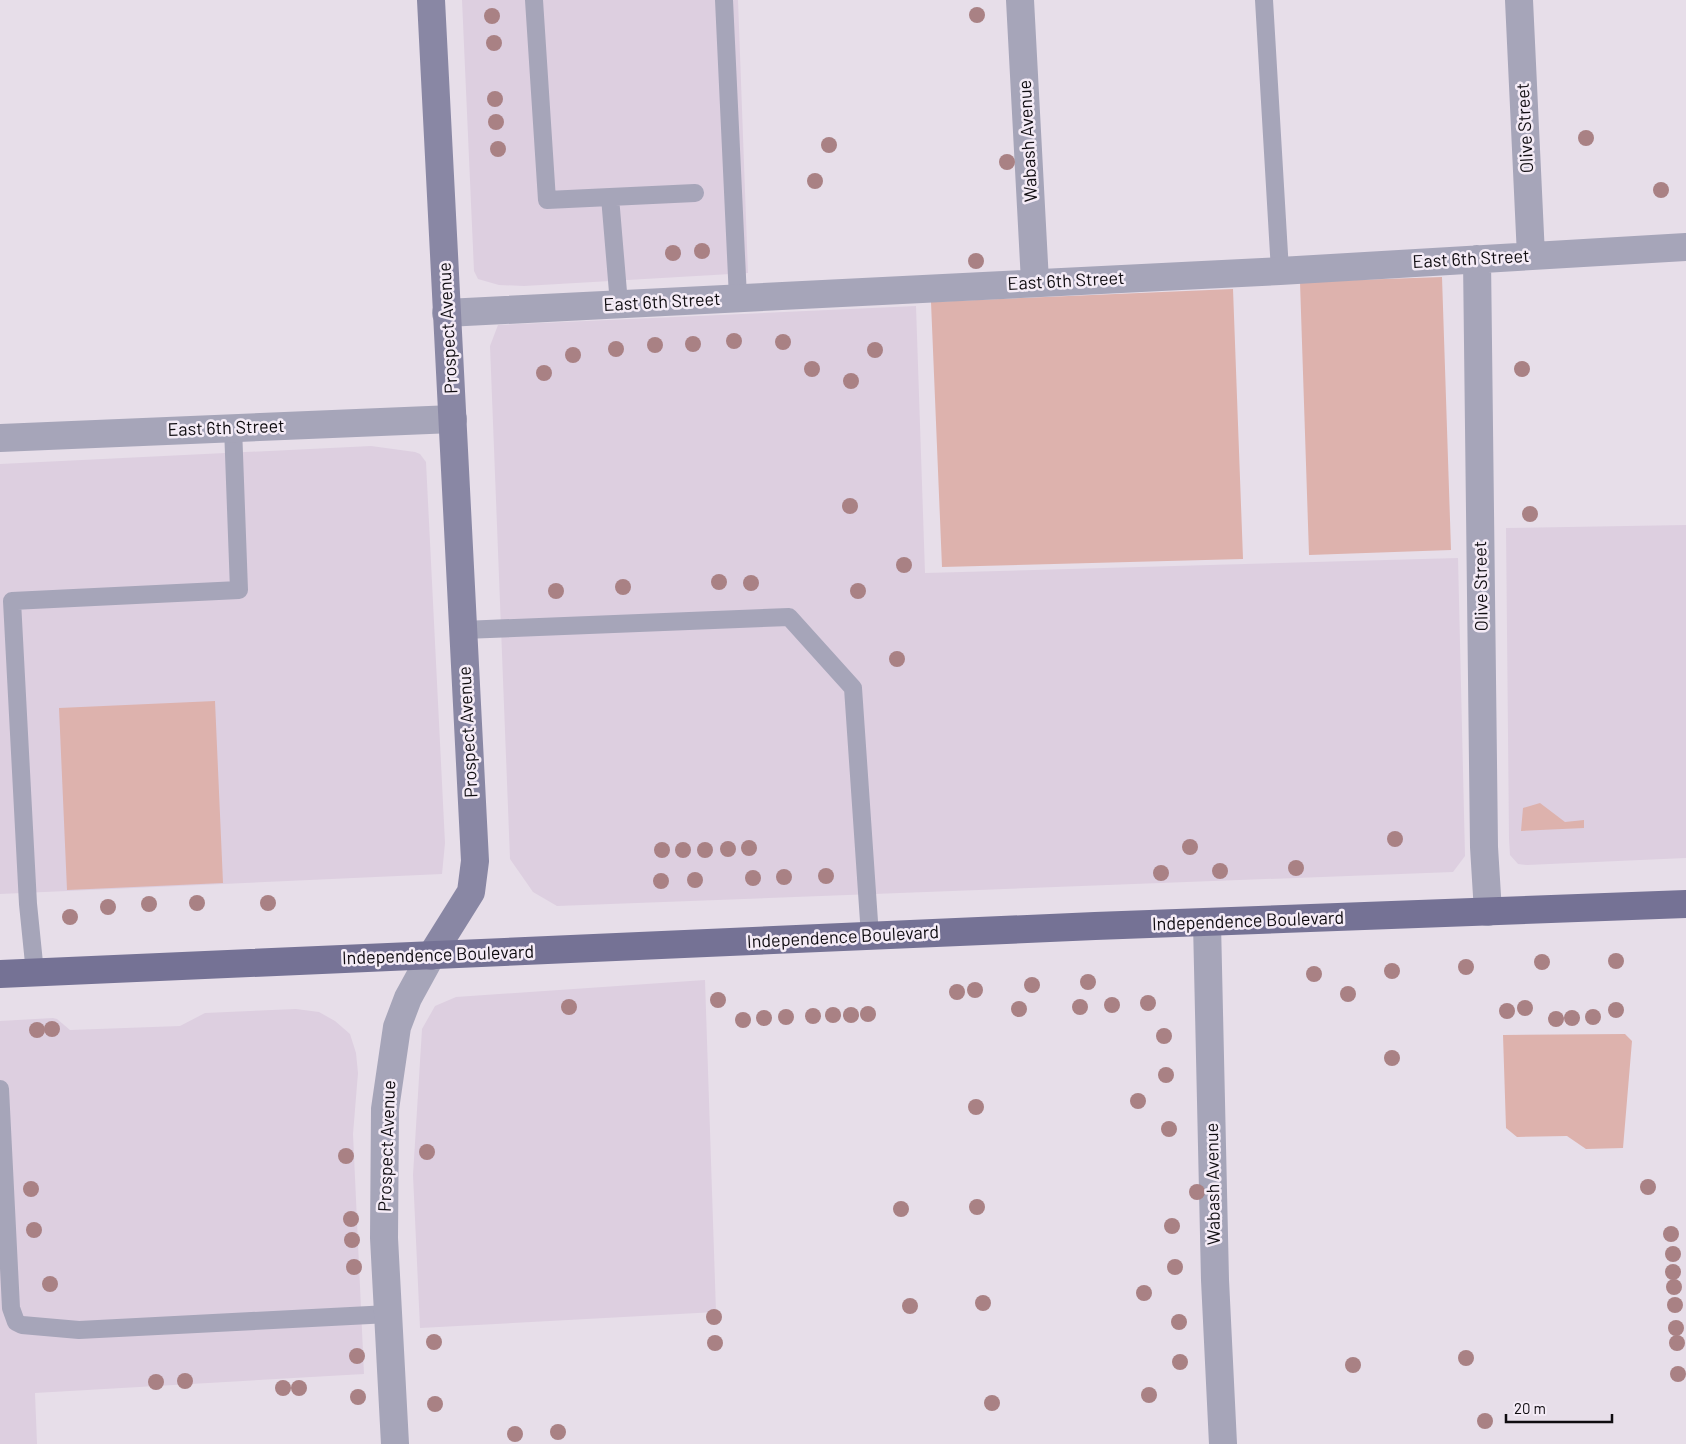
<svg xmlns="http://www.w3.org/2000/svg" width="1686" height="1444" font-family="Barlow,sans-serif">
<rect width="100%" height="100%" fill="#e7dee9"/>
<path fill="#ddcfe0" d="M 462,0 L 738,0 L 748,273 L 524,286 L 499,285 L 478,279 L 474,271 Z
M 916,306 L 925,573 L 1458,558 L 1465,856 L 1453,872 L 557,906 L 533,892 L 510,859 L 490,346 L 498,325 Z
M 371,446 L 415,452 L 420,454 L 426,462 L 445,843 L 442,874 L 0,894 L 0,464 Z
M 1686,525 L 1686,858 L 1527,865 L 1518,864 L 1510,855 L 1509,838 L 1506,528 Z
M 705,980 L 716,1312 L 420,1328 L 413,1175 L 422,1029 L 435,1006 L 456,997 Z
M 296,1009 L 319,1012 L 335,1021 L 350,1034 L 356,1053 L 358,1073 L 353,1134 L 364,1374 L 35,1393 L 37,1444 L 0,1444 L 0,1021 L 53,1018 L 57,1019 L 70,1030 L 180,1026 L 205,1013 Z"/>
<path fill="#ddb2ad" d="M 1442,277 L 1451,550 L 1309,555 L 1300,282 Z
M 1233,289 L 1243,559 L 942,567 L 931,302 Z
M 215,701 L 223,883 L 67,890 L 59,708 Z
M 1540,803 L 1565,822 L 1584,820 L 1584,828 L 1521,831 L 1523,808 Z
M 1625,1034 L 1632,1041 L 1623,1148 L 1586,1149 L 1567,1136 L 1517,1137 L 1506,1128 L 1503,1035 Z"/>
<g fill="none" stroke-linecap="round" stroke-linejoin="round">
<path stroke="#a6a5b9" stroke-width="18" d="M 534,0 L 547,200 L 610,197 L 619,304
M 724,0 L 738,298
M 1264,0 L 1280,271
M 610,197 L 695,193
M 463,630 L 789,617 L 853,688 L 870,936
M 35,973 L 28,904 L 12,601 L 239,590 L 233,427
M 0,1089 L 11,1308 L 16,1322 L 22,1325 L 79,1330 L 389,1314"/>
<path stroke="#a6a5b9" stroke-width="28" d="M 1020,0 L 1035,282
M 1519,0 L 1531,256
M 1477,259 L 1484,847 L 1488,912
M 446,313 L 1280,271 L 1686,247
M 0,438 L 453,419
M 1207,923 L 1215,1280 L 1223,1444
M 395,1444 L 384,1238 L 385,1109 L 397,1027 L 408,998 L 431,956"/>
<path stroke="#8987a4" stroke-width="28" d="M 431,956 L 471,892 L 475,861 L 431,0"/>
<path stroke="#757295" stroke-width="28" d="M 0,974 L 1095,926 L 1686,904"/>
</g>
<g fill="#a98184">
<circle cx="977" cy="15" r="8"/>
<circle cx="492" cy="16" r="8"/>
<circle cx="494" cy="43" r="8"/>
<circle cx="495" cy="99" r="8"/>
<circle cx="496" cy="122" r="8"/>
<circle cx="1586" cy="138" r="8"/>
<circle cx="829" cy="145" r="8"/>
<circle cx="498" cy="149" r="8"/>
<circle cx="1007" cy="162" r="8"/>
<circle cx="815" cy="181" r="8"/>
<circle cx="1661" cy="190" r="8"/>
<circle cx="702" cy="251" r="8"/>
<circle cx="673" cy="253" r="8"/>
<circle cx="976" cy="261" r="8"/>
<circle cx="734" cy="341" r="8"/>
<circle cx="783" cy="342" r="8"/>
<circle cx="693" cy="344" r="8"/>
<circle cx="655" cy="345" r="8"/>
<circle cx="616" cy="349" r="8"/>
<circle cx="875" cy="350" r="8"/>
<circle cx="573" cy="355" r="8"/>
<circle cx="812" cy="369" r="8"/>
<circle cx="1522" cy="369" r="8"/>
<circle cx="544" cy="373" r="8"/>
<circle cx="851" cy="381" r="8"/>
<circle cx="850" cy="506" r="8"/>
<circle cx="1530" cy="514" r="8"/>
<circle cx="904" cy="565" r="8"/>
<circle cx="719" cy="582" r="8"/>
<circle cx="751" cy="583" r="8"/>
<circle cx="623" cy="587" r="8"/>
<circle cx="556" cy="591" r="8"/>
<circle cx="858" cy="591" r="8"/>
<circle cx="897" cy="659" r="8"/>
<circle cx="1395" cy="839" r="8"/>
<circle cx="1190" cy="847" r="8"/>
<circle cx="749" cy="848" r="8"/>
<circle cx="728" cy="849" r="8"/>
<circle cx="662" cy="850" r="8"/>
<circle cx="683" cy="850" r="8"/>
<circle cx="705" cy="850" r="8"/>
<circle cx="1296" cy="868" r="8"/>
<circle cx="1220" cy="871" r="8"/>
<circle cx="1161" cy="873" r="8"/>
<circle cx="826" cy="876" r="8"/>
<circle cx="784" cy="877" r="8"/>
<circle cx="753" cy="878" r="8"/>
<circle cx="695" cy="880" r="8"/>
<circle cx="661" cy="881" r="8"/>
<circle cx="197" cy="903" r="8"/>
<circle cx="268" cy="903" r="8"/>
<circle cx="149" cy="904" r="8"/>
<circle cx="108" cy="907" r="8"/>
<circle cx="70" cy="917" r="8"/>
<circle cx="1616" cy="961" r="8"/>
<circle cx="1542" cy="962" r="8"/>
<circle cx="1466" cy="967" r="8"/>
<circle cx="1392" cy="971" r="8"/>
<circle cx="1314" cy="974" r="8"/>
<circle cx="1088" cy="982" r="8"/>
<circle cx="1032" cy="985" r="8"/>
<circle cx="975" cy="990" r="8"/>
<circle cx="957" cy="992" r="8"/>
<circle cx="1348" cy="994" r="8"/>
<circle cx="718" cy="1000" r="8"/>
<circle cx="1148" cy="1003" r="8"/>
<circle cx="1112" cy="1005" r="8"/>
<circle cx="569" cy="1007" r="8"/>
<circle cx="1080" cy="1007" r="8"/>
<circle cx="1525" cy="1008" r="8"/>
<circle cx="1019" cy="1009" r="8"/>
<circle cx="1616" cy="1010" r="8"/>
<circle cx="1507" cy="1011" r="8"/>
<circle cx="868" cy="1014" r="8"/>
<circle cx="833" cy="1015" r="8"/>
<circle cx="851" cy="1015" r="8"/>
<circle cx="813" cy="1016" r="8"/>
<circle cx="786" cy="1017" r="8"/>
<circle cx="1593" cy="1017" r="8"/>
<circle cx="764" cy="1018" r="8"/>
<circle cx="1572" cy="1018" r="8"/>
<circle cx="1556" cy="1019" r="8"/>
<circle cx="743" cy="1020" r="8"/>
<circle cx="52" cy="1029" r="8"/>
<circle cx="37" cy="1030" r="8"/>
<circle cx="1164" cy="1036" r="8"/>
<circle cx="1392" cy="1058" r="8"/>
<circle cx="1166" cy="1075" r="8"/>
<circle cx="1138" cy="1101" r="8"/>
<circle cx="976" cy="1107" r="8"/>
<circle cx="1169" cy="1129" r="8"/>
<circle cx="427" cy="1152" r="8"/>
<circle cx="346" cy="1156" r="8"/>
<circle cx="1648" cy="1187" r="8"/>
<circle cx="31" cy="1189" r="8"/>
<circle cx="1197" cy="1192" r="8"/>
<circle cx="977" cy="1207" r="8"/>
<circle cx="901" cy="1209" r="8"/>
<circle cx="351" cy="1219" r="8"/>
<circle cx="1172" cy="1226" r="8"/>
<circle cx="34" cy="1230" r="8"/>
<circle cx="1671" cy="1234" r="8"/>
<circle cx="352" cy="1240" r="8"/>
<circle cx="1673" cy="1254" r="8"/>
<circle cx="354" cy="1267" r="8"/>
<circle cx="1175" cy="1267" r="8"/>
<circle cx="1673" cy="1272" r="8"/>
<circle cx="50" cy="1284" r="8"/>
<circle cx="1674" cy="1287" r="8"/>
<circle cx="1144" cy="1293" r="8"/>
<circle cx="983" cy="1303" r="8"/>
<circle cx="1675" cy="1305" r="8"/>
<circle cx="910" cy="1306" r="8"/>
<circle cx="714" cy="1317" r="8"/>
<circle cx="1179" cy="1322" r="8"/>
<circle cx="1676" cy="1328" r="8"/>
<circle cx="434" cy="1342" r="8"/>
<circle cx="715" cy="1343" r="8"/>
<circle cx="1677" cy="1343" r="8"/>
<circle cx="357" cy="1356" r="8"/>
<circle cx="1466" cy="1358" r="8"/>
<circle cx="1180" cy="1362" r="8"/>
<circle cx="1353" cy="1365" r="8"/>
<circle cx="1678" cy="1374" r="8"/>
<circle cx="185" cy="1381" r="8"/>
<circle cx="156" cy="1382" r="8"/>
<circle cx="283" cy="1388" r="8"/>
<circle cx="299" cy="1388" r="8"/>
<circle cx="1149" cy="1395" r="8"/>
<circle cx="358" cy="1397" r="8"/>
<circle cx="992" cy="1403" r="8"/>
<circle cx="435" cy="1404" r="8"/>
<circle cx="1485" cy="1421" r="8"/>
<circle cx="558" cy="1432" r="8"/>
<circle cx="515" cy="1434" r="8"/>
</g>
<g text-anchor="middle" stroke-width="5" stroke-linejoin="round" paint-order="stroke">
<g font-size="18" fill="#0f0c10" stroke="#f4ebf6">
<text transform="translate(1525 128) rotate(-93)" y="6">Olive Street</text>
<text transform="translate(1028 141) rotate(-93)" y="6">Wabash Avenue</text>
<text transform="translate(1471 259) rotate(-3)" y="6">East 6th Street</text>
<text transform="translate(1066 281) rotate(-3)" y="6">East 6th Street</text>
<text transform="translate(662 302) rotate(-3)" y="6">East 6th Street</text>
<text transform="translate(448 328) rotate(-93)" y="6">Prospect Avenue</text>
<text transform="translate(226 428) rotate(-2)" y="6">East 6th Street</text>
<text transform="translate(1481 586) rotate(-91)" y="6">Olive Street</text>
<text transform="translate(468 732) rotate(-93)" y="6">Prospect Avenue</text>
<text transform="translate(1248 921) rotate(-2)" y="6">Independence Boulevard</text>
<text transform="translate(843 937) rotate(-3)" y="6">Independence Boulevard</text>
<text transform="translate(438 955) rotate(-2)" y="6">Independence Boulevard</text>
<text transform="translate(387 1146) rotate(-88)" y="6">Prospect Avenue</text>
<text transform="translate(1213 1184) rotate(-91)" y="6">Wabash Avenue</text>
</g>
</g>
<path d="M1506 1414v8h106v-8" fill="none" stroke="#0f0c10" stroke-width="2.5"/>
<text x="1514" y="1414" font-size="15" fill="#0f0c10" stroke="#f4ebf6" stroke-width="4" paint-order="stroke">20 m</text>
</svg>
